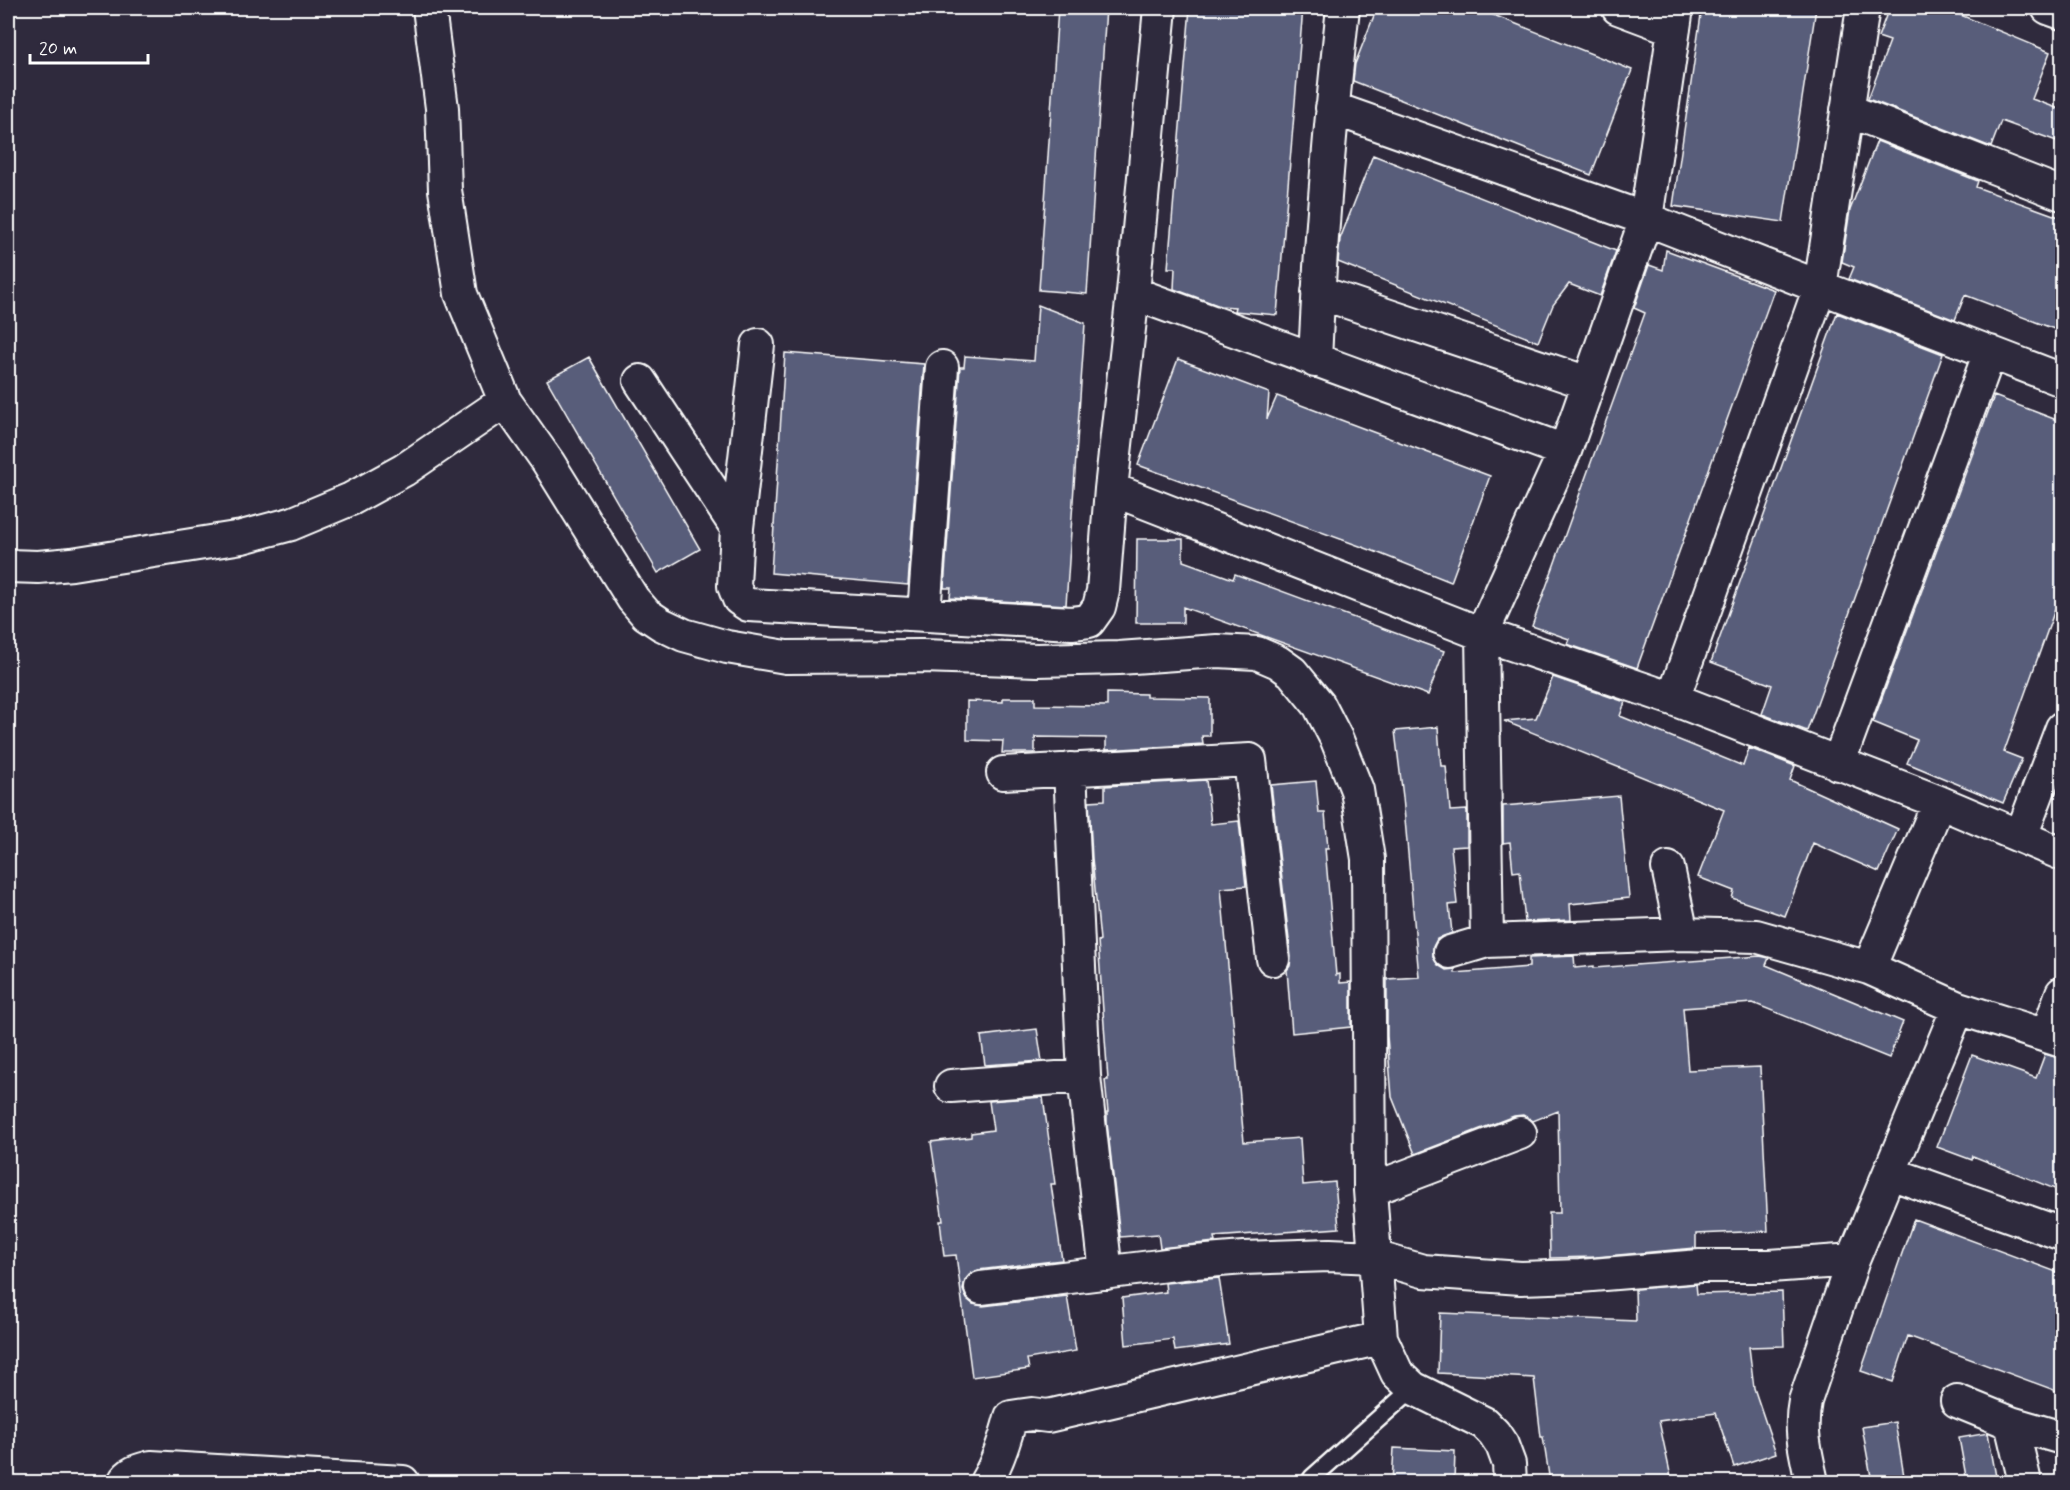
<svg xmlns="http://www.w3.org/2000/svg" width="2070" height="1490" font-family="Mynerve,sans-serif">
<rect width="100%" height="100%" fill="#2f2a3d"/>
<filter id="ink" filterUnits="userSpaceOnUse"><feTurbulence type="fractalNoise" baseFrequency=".0167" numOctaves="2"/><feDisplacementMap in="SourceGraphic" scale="12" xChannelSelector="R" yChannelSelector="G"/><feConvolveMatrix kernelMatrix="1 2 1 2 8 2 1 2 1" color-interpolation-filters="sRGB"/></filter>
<g filter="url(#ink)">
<path fill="#585d7a" stroke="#fff" stroke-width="1.5" d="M 1058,8 L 1106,8 L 1087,294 L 1039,290 Z
M 1190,8 L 1303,8 L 1277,315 L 1234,311 L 1235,307 L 1220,306 L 1174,289 L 1175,268 L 1168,268 Z
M 1377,8 L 1476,8 L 1632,70 L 1591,175 L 1353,81 L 1355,64 Z
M 1702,8 L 1816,8 L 1783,222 L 1673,206 Z
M 1889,8 L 1944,8 L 2050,52 L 2032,99 L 2062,110 L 2062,143 L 2001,121 L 1991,147 L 1868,99 L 1890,41 L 1878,37 Z
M 1877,141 L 1978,181 L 1976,187 L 2062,218 L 2062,332 L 1965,295 L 1955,320 L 1849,279 L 1854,267 L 1842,262 L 1850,210 Z
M 1373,155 L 1616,251 L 1600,296 L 1569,284 L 1553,305 L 1538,342 L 1338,262 L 1340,239 Z
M 1666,250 L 1774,290 L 1637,668 L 1567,644 L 1569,639 L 1532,626 L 1645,313 L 1634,308 L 1649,265 L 1663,270 Z
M 1038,305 L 1085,323 L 1066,605 L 950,598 L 951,588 L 944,588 L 960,367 L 964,367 L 965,356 L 1034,361 Z
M 1837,313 L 1943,354 L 1807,731 L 1762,714 L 1772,685 L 1711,662 Z
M 785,353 L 924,364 L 908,585 L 771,573 Z
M 589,357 L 700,549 L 658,573 L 547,380 Z
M 1178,359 L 1269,393 L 1267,419 L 1277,396 L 1490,476 L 1451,582 L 1376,552 L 1138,465 Z
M 1994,396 L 2062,422 L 2062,590 L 2004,752 L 2022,759 L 2003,803 L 1907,763 L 1917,740 L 1873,722 Z
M 1137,539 L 1183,539 L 1183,561 L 1233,579 L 1235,574 L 1444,651 L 1428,695 L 1183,607 L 1183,623 L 1136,623 Z
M 1553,677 L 1625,702 L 1620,716 L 1743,766 L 1749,748 L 1795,766 L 1790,780 L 1898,829 L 1879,872 L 1813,843 L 1785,916 L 1732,898 L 1734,891 L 1698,877 L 1724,810 L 1504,721 L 1536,718 Z
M 1107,693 L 1146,694 L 1146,697 L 1210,698 L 1210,736 L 1202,736 L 1203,744 L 1106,750 L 1106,738 L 1035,737 L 1035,753 L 1002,753 L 1003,741 L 967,740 L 967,701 L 1003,702 L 1003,698 L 1035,698 L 1035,705 L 1107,706 Z
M 1438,727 L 1441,766 L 1446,766 L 1450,811 L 1467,810 L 1467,846 L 1451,847 L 1457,904 L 1449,905 L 1452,933 L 1437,939 L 1433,947 L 1433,957 L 1438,965 L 1446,970 L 1455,969 L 1455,973 L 1529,967 L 1529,958 L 1574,956 L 1575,968 L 1594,966 L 1594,968 L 1760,956 L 1769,958 L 1766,965 L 1903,1022 L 1889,1058 L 1753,1003 L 1683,1008 L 1688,1070 L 1760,1067 L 1768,1231 L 1696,1234 L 1696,1248 L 1596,1257 L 1550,1258 L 1549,1213 L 1560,1213 L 1558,1111 L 1533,1121 L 1523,1115 L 1514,1116 L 1415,1154 L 1392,1097 L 1387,1036 L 1387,979 L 1419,977 L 1403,797 L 1395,731 Z
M 1206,780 L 1211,824 L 1239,821 L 1246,886 L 1221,888 L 1244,1142 L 1300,1138 L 1303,1185 L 1335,1182 L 1339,1228 L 1214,1237 L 1215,1242 L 1160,1248 L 1158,1234 L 1120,1237 L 1107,1123 L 1107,1112 L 1108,1112 L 1105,1080 L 1108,1080 L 1098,941 L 1100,940 L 1092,858 L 1089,801 L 1105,800 L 1105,786 Z
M 1316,781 L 1319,813 L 1325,813 L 1328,848 L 1325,848 L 1336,975 L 1340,974 L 1340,983 L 1351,982 L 1351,1027 L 1292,1033 L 1287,970 L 1290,966 L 1291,957 L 1271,785 Z
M 1619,796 L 1629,898 L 1570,904 L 1571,920 L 1525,922 L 1520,871 L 1513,872 L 1510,842 L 1503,843 L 1503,806 Z
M 1037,1029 L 1042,1061 L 985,1065 L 981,1036 Z
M 2045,1054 L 2062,1059 L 2062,1192 L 1973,1156 L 1972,1160 L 1937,1147 L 1972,1055 L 2036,1078 Z
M 1043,1097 L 1055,1184 L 1051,1184 L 1062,1260 L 978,1270 L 970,1274 L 965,1280 L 963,1290 L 967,1299 L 973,1304 L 983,1306 L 1067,1296 L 1076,1351 L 1027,1359 L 1029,1369 L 972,1377 L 956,1255 L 944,1256 L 940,1221 L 943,1221 L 931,1142 L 971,1137 L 971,1133 L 993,1130 L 989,1101 Z
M 1914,1219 L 2062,1274 L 2062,1393 L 1908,1336 L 1893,1382 L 1861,1371 Z
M 1219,1278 L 1229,1344 L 1175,1351 L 1173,1339 L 1126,1345 L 1122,1298 L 1166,1292 L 1165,1283 Z
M 1696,1284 L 1697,1294 L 1782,1292 L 1784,1346 L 1749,1347 L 1754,1388 L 1776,1453 L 1734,1467 L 1716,1413 L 1659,1421 L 1672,1482 L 1550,1482 L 1543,1437 L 1541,1437 L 1534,1378 L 1438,1373 L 1440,1313 L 1636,1321 L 1635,1289 Z
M 1895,1422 L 1905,1482 L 1872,1482 L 1862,1427 Z
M 1988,1433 L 1997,1482 L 1967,1482 L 1959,1438 Z
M 1394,1448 L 1455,1451 L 1454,1482 L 1392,1482 Z"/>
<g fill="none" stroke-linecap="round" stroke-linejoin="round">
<g stroke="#fff" stroke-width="21">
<path id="service" d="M 1312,1478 L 1413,1388"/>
</g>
<g stroke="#fff" stroke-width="36">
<path id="minor" d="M 429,8 L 442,108 L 445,190 L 461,294 L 505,401 L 548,462 L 633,599 L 646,614 L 661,624 L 684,635 L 727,647 L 786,657 L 922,656 L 1037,660 L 1119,658 L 1217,651 L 1257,653 L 1278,662 L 1292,672 L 1319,705 L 1337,740 L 1357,790 L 1368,859 L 1370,1190 L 1381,1338 L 1397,1373 L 1413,1388 L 1484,1423 L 1494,1433 L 1502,1445 L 1509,1464 L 1510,1482
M 1618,8 L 1674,29
M 2048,8 L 2062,13
M 1332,108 L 1646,219 L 1820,287 L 2062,380
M 1847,110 L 2062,194
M 1318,292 L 1588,383
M 1133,293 L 1565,451
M 758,345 L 737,528 L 734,586 L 739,599 L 748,605 L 1072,623 L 1089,621 L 1099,607 L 1103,591 L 1111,489 L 1133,293 L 1160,8
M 1315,361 C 1320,243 1330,125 1343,8
M 640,381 L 737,528
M 1111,489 L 1482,634 L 1673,699 L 1939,802 L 2062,854
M 8,566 L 38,567 L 72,564 L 242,537 L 291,524 L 351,499 L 404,470 L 505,401
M 924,614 L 942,367
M 1673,699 L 1820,287 L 1863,8
M 1838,764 L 1990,352
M 1070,769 L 1084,1076 L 1106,1273
M 1003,773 L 1250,760 L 1273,959
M 2021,836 L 2062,728
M 1668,868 L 1682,934
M 1487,941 L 1482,634 L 1565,451 L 1646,219 L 1677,8
M 1450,952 L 1487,941 L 1682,934 L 1756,936 L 1869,968 L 1958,1008 L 2062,1041
M 1869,968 L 1939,802
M 2047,1035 L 2062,993
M 951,1086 L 1084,1076
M 1890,1173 L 2062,1234
M 1370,1190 L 1520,1133
M 981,1288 L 1183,1263 L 1244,1258 L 1330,1255 L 1374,1257 L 1423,1271 L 1521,1278 L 1580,1276 L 1700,1266 L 1770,1266 L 1853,1260
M 1957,1401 L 2011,1423 L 2062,1438
M 2011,1423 L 2025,1482
M 124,1482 C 129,1472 140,1470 151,1467 L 403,1482
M 986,1482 C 998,1462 1005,1440 1011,1417 L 1032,1414 L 1048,1416 L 1381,1338
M 1812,1482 C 1806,1453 1799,1432 1805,1401 L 1853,1260 L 1958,1008"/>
</g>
<use href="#service" stroke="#2f2a3d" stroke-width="16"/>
<use href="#minor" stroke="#2f2a3d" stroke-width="32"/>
</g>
</g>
<rect width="2070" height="1490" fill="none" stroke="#2f2a3d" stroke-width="30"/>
<rect x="15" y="15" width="2040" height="1460" fill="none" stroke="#fff" stroke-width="2" filter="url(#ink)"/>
<path d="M30 54v9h118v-9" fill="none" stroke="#ffffff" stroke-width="3"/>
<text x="39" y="54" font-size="18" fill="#ffffff" stroke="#2f2a3d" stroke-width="4.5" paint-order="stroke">20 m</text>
</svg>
